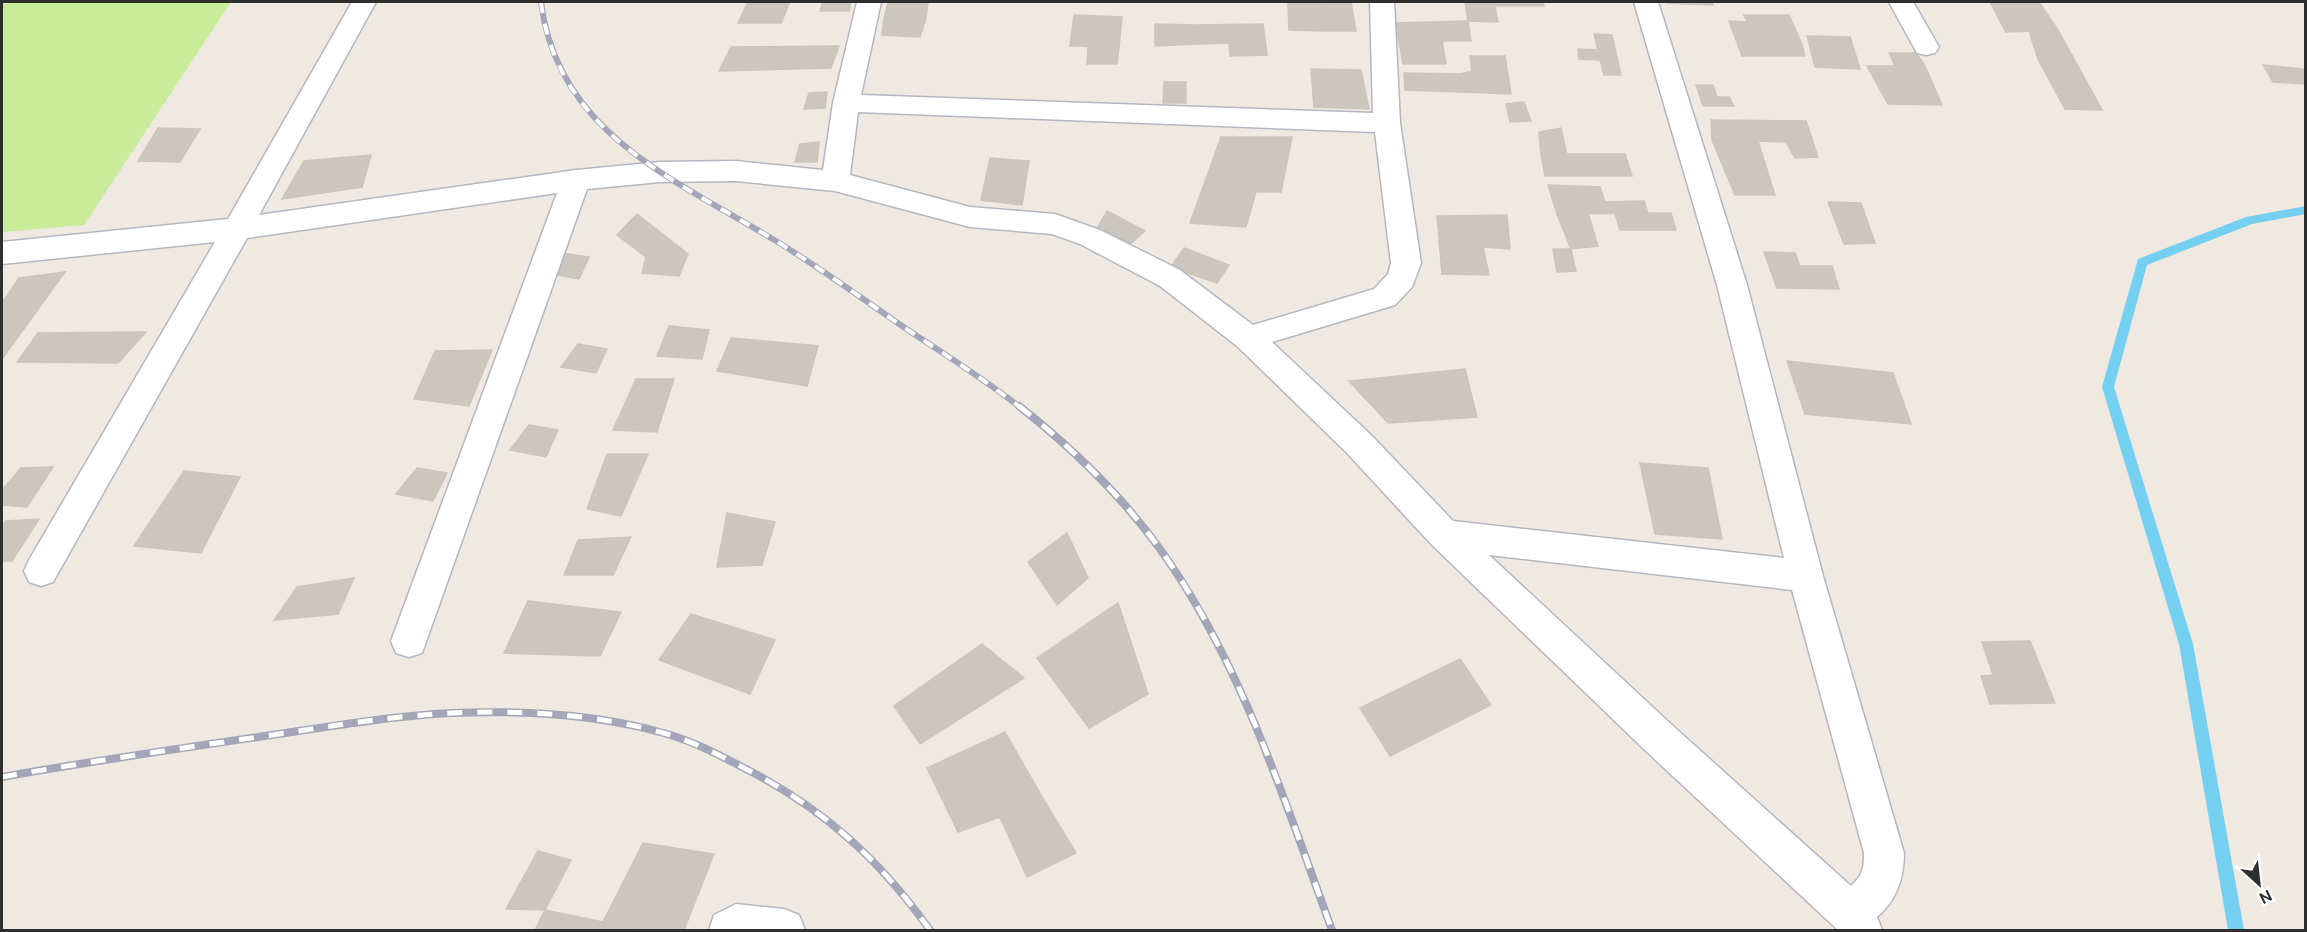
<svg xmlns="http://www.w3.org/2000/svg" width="2307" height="932" font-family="Ubuntu,sans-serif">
<rect width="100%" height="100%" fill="#efe9e1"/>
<path fill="#c9ec9a" d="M 2,2 L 231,2 L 84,225 L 2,232 Z"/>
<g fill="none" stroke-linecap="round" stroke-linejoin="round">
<path fill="#75cff0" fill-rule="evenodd" d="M 2306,206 L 2306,214 L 2252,224 L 2147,265 L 2114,387 L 2193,644 L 2244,930 L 2228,930 L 2179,644 L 2102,387 L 2138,259 L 2246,217 Z"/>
</g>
<path fill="#cbc7bf" stroke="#cbc5ba" stroke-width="1.5" d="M 748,2 L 790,2 L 781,23 L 738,23 Z
M 823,2 L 851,2 L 849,11 L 820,11 Z
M 888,2 L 928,2 L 926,18 L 884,19 Z
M 1288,2 L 1323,2 L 1322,31 L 1289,30 Z
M 1323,2 L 1351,2 L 1356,31 L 1322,31 Z
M 1465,2 L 1494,2 L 1498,22 L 1468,21 Z
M 1494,2 L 1543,2 L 1544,6 L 1495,6 Z
M 1666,2 L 1712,2 L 1713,5 L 1667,3 Z
M 1990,2 L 2039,2 L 2058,30 L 2006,32 Z
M 1074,15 L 1122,17 L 1119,47 L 1070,46 Z
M 1744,15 L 1789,15 L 1801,42 L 1758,43 Z
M 926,18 L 920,37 L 882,35 L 884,19 Z
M 1468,21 L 1471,41 L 1399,41 L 1395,23 Z
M 1729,21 L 1748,22 L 1764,56 L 1742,56 Z
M 1155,24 L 1195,25 L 1196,44 L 1155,46 Z
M 1263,24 L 1267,55 L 1230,56 L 1229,43 L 1196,44 L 1195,25 Z
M 2058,30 L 2074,59 L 2038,59 L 2029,31 Z
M 1594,34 L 1612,35 L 1621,75 L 1604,75 L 1600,60 L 1579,59 L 1578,49 L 1598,50 Z
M 1807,36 L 1850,37 L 1860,69 L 1815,67 Z
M 1399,41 L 1442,41 L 1446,64 L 1403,64 Z
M 1801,42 L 1805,56 L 1764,56 L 1758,43 Z
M 839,46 L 831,68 L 719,71 L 731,47 Z
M 1088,46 L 1119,47 L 1117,64 L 1087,64 Z
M 1889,53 L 1916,53 L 1925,66 L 1895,66 Z
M 1470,56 L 1505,56 L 1511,94 L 1489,93 L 1486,72 L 1472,71 Z
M 2038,59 L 2074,59 L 2102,110 L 2065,109 Z
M 2263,65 L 2303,69 L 2306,74 L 2306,84 L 2273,82 Z
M 1867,66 L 1925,66 L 1942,105 L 1888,104 Z
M 1311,69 L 1361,70 L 1369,109 L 1314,107 Z
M 1472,71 L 1486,72 L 1489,93 L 1462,92 L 1460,74 Z
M 1404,73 L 1460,74 L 1462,92 L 1405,90 Z
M 1164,82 L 1186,82 L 1186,103 L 1163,103 Z
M 1696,85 L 1713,85 L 1717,97 L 1729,97 L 1734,106 L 1703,106 Z
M 827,92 L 825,108 L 804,109 L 809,93 Z
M 1524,102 L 1531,121 L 1510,122 L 1506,104 Z
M 1711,120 L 1806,121 L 1818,157 L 1795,158 L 1786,142 L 1712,140 Z
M 158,128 L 200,129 L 180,162 L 138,161 Z
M 1561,128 L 1567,155 L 1541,154 L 1539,132 Z
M 1221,137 L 1292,137 L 1281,192 L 1256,192 L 1246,227 L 1190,223 Z
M 1712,140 L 1758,141 L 1775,195 L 1735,195 Z
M 819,142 L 817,162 L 795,162 L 800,144 Z
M 1541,154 L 1625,154 L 1632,176 L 1545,176 Z
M 371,155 L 362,187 L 282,199 L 304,161 Z
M 990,158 L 1029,161 L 1022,205 L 981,200 Z
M 1548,185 L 1600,187 L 1605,202 L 1644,201 L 1648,213 L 1557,214 Z
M 1828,202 L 1861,203 L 1875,243 L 1844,244 Z
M 1107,211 L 1145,231 L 1128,246 L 1095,232 Z
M 1588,213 L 1598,246 L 1571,249 L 1557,214 Z
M 1615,213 L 1671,213 L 1676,230 L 1620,230 Z
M 637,214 L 688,254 L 679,276 L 642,273 L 646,257 L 617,235 Z
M 1507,215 L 1510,249 L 1483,247 L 1489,275 L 1442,274 L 1437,216 Z
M 1184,248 L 1229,265 L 1217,283 L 1171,267 Z
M 1553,249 L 1571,249 L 1576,271 L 1557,272 Z
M 1764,252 L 1795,253 L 1800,266 L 1832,266 L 1839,289 L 1777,288 Z
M 562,253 L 589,257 L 579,279 L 546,273 Z
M 65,272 L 2,359 L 2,300 L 5,299 L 19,278 Z
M 669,326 L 709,330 L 702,359 L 657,356 Z
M 146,332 L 118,363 L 17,362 L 38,333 Z
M 731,338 L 818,346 L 807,386 L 717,371 Z
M 578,344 L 607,349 L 596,373 L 561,367 Z
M 492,350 L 469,406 L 414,399 L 435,351 Z
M 1787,361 L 1893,373 L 1911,424 L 1805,414 Z
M 1465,369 L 1477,417 L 1388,423 L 1349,381 Z
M 636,379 L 674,379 L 657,432 L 613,430 Z
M 529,425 L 558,430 L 546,457 L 510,450 Z
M 607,454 L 648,454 L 621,516 L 587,509 Z
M 1640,463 L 1708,468 L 1722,539 L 1655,534 Z
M 53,467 L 27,507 L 2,505 L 2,490 L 21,468 Z
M 417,468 L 447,473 L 433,501 L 396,494 Z
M 184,471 L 240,477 L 201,553 L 134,546 Z
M 727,513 L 775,522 L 762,565 L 717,567 Z
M 39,519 L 12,561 L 2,561 L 2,526 L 6,521 Z
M 1067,533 L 1088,578 L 1057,605 L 1028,562 Z
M 631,537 L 613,575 L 564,575 L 578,540 Z
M 354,578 L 338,614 L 274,620 L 297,587 Z
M 528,601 L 621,612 L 600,656 L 504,653 Z
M 1118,603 L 1148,694 L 1089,728 L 1037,658 Z
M 691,614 L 775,640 L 750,694 L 659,660 Z
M 2030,641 L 2055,703 L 1990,704 L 1981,676 L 1993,675 L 1982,642 Z
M 982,644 L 1024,678 L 920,744 L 894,706 Z
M 1460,659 L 1491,705 L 1390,756 L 1360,708 Z
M 1005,732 L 1042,797 L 1000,817 L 958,832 L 927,768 Z
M 1042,797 L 1076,853 L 1027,877 L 1000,817 Z
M 643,843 L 714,854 L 684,930 L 646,930 L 603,922 Z
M 538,851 L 571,860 L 545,910 L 506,909 Z
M 545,910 L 603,922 L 646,930 L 535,930 Z"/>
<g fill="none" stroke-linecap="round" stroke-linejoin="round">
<g stroke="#b4b7c1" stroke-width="3">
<path id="minor" d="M 352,2 L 376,2 L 259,215 L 576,170 L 660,162 L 736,161 L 823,170 L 833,103 L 857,2 L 881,2 L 861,95 L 1373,113 L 1370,2 L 1394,2 L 1400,123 L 1421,263 L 1412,287 L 1395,305 L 1272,342 L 1371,435 L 1453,521 L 1784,558 L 1717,285 L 1634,2 L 1658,2 L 1747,285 L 1823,576 L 1904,853 C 1904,878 1897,900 1877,917 L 1882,930 L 1838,930 L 1647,752 L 1432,545 L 1347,453 L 1237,346 L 1160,286 L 1080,244 L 1052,234 L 970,227 L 835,191 L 736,181 L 660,182 L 587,189 L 422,653 L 409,657 L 396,653 L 391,641 L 557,193 L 247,238 L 53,582 L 41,586 L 29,582 L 24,571 L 29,560 L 215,242 L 2,264 L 2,242 L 228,219 ZM 858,112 L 1375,132 L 1391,263 L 1388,274 L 1374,289 L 1253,325 L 1180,270 L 1100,230 L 1055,214 L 970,207 L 850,175 ZM 1489,555 L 1792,590 L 1864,853 C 1864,868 1863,875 1851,886 L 1673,726 Z
M 1889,2 L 1913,2 L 1939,47 L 1935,53 L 1926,55 L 1917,53 Z
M 736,904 L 784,909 L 799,915 L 805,930 L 709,930 L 714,915 Z"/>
</g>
<use href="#minor" fill="#fff" fill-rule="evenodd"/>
<g stroke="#a3a6b8" stroke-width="6">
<path id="rail-far1" d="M 541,2 C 558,141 690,185 792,251 C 830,275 867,302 905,328 C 944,354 984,379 1021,408"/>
</g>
<g stroke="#a3a6b8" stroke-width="8">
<path id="rail" d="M 1019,406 C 1071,447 1121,495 1160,549 C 1242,663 1284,800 1332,930
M 2,777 C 92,761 182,748 272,735 C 332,726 391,716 452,713 C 524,710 598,714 667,734 C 695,742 721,756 746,769 C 824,809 879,859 930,930"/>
</g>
<use href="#rail-far1" stroke="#fff" stroke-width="4" stroke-dasharray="11" stroke-linecap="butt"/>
<use href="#rail" stroke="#fff" stroke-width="5" stroke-dasharray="15" stroke-linecap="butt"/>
</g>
<rect width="2307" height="932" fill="none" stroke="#2e2e2e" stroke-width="6"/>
<g transform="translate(2259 884) rotate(153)" stroke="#ffffff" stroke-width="4.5" paint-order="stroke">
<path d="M0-4.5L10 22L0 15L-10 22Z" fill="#2e2e2e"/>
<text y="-9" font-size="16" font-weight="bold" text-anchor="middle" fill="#2e2e2e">N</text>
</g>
</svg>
